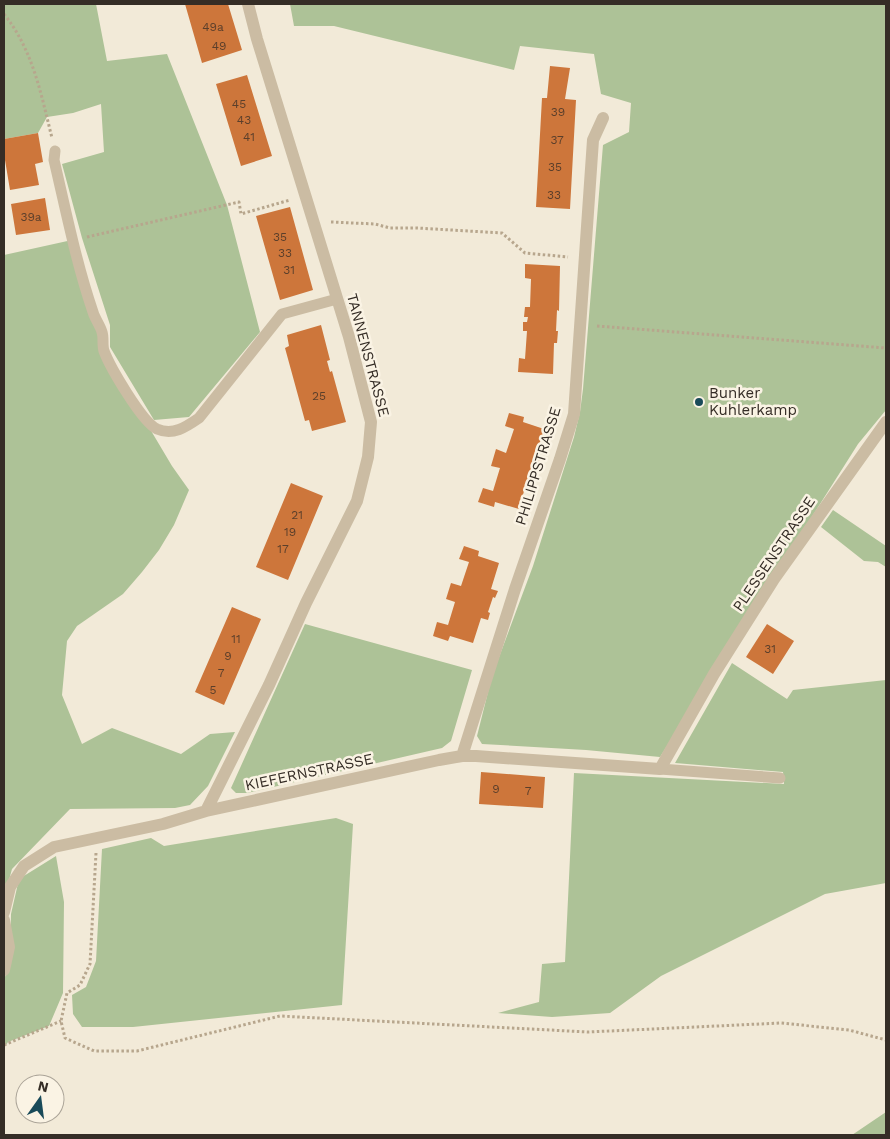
<svg xmlns="http://www.w3.org/2000/svg" width="890" height="1139" font-family="'Work Sans',sans-serif">
<rect width="100%" height="100%" fill="#f2ead8"/>
<path fill="#adc297" d="M 4,4 L 96,4 L 107,61 L 167,54 L 227,205 L 260,332 L 189,417 L 154,420 L 110,347 L 110,325 L 82,238 L 62,164 L 104,152 L 101,104 L 73,113 L 47,117 L 38,133 L 4,139 Z
M 290,4 L 886,4 L 886,410 L 858,444 L 660,757 L 586,750 L 482,744 L 477,736 L 492,676 L 533,566 L 574,437 L 580,412 L 583,389 L 603,145 L 629,132 L 631,103 L 601,94 L 594,54 L 520,46 L 514,70 L 334,26 L 294,26 Z
M 72,240 L 103,350 L 172,466 L 189,490 L 174,525 L 159,550 L 142,572 L 123,594 L 77,626 L 67,641 L 62,695 L 82,744 L 112,728 L 181,754 L 210,734 L 235,732 L 208,786 L 190,805 L 175,808 L 70,809 L 12,869 L 4,898 L 4,255 Z
M 833,510 L 886,546 L 886,567 L 878,562 L 864,561 L 821,527 Z
M 305,624 L 472,670 L 451,741 L 442,748 L 247,793 L 236,793 L 231,788 Z
M 732,663 L 787,699 L 793,690 L 886,680 L 886,883 L 825,894 L 661,976 L 610,1013 L 552,1017 L 498,1013 L 539,1002 L 542,964 L 565,962 L 574,773 L 784,784 L 783,772 L 675,763 Z
M 336,818 L 353,824 L 342,1005 L 133,1027 L 82,1027 L 73,1014 L 72,995 L 86,987 L 96,961 L 102,849 L 151,838 L 164,846 Z
M 56,856 L 64,902 L 63,993 L 49,1026 L 8,1042 L 4,1048 L 4,979 L 10,965 L 11,914 L 19,879 Z
M 886,1112 L 886,1135 L 852,1135 Z"/>
<path fill="#cd763b" d="M 185,4 L 228,4 L 242,50 L 202,63 Z
M 550,66 L 570,68 L 565,99 L 576,100 L 570,209 L 536,207 L 542,98 L 547,98 Z
M 247,75 L 272,156 L 241,166 L 216,84 Z
M 38,133 L 43,162 L 35,164 L 39,185 L 10,190 L 4,154 L 4,139 Z
M 45,198 L 50,230 L 16,235 L 11,204 Z
M 290,207 L 313,290 L 280,300 L 256,216 Z
M 525,264 L 560,266 L 559,311 L 557,310 L 556,331 L 558,331 L 557,343 L 554,343 L 553,374 L 518,372 L 519,358 L 525,359 L 527,331 L 523,331 L 523,322 L 527,322 L 528,317 L 524,317 L 525,307 L 530,307 L 531,279 L 525,278 Z
M 321,325 L 330,360 L 327,361 L 330,372 L 332,371 L 346,422 L 312,431 L 309,420 L 305,421 L 285,348 L 289,346 L 287,335 Z
M 509,413 L 524,417 L 523,422 L 544,429 L 536,455 L 543,457 L 541,464 L 538,463 L 533,479 L 535,479 L 533,486 L 526,484 L 519,509 L 495,502 L 494,507 L 478,502 L 483,488 L 493,491 L 500,468 L 491,466 L 496,449 L 506,453 L 514,429 L 505,426 Z
M 291,483 L 323,496 L 288,580 L 256,567 Z
M 464,546 L 479,551 L 478,556 L 499,563 L 491,589 L 498,591 L 495,598 L 493,597 L 488,612 L 490,613 L 488,620 L 481,618 L 473,643 L 450,636 L 448,641 L 433,636 L 437,622 L 448,625 L 455,602 L 446,599 L 451,583 L 461,586 L 469,562 L 459,559 Z
M 232,607 L 261,619 L 224,705 L 195,692 Z
M 767,624 L 794,641 L 773,674 L 746,657 Z
M 481,772 L 545,777 L 543,808 L 479,804 Z"/>
<g fill="none" stroke-linecap="round" stroke-linejoin="round">
<path stroke="#b7a68d" stroke-width="3" stroke-dasharray="2.5 2.5" stroke-linecap="butt" d="M 4,14 C 33,50 41,94 52,138
M 331,222 L 375,224 L 390,228 L 417,228 L 502,233 L 525,253 L 568,257
M 87,237 L 239,202 L 241,214 L 290,200
M 597,326 L 886,348
M 96,853 L 90,964 L 80,985 L 67,993 L 61,1021 L 65,1038 L 94,1051 L 137,1051 L 280,1016 L 588,1032 L 781,1023 L 849,1030 L 886,1040
M 4,1045 L 61,1021"/>
<path stroke="#cbbca3" stroke-width="11" d="M 55,151 L 54,160 C 66,211 76,262 93,312 C 95,319 100,325 102,332 C 104,338 102,345 104,351 C 110,367 142,422 157,429 C 173,436 186,427 199,418 L 282,314 L 337,299
M 660,769 L 780,778"/>
<path stroke="#cbbca3" stroke-width="12" d="M 462,756 L 515,589 L 560,459 L 574,414 L 593,140 L 603,118
M 206,811 L 269,685 L 306,603 L 357,501 L 368,457 L 371,422 L 349,337 L 257,39 L 248,4
M 4,912 L 10,887 L 24,866 L 54,847 L 163,824 L 206,811 L 439,760 L 462,756 L 476,756 L 660,769 L 714,674 L 774,579 L 886,422
M 4,920 L 9,947 L 4,970"/>
</g>
<circle fill="#194a59" stroke="#faf3e4" stroke-width="2" cx="699" cy="402" r="5"/>
<g text-anchor="middle" stroke-width="5" stroke-linejoin="round" paint-order="stroke">
<g font-size="12" fill="#5b3f2b">
<text x="213" y="31">49a</text>
<text x="219" y="50">49</text>
<text x="239" y="108">45</text>
<text x="558" y="116">39</text>
<text x="244" y="124">43</text>
<text x="249" y="141">41</text>
<text x="557" y="144">37</text>
<text x="555" y="171">35</text>
<text x="554" y="199">33</text>
<text x="31" y="221">39a</text>
<text x="280" y="241">35</text>
<text x="285" y="257">33</text>
<text x="289" y="274">31</text>
<text x="319" y="400">25</text>
<text x="297" y="519">21</text>
<text x="290" y="536">19</text>
<text x="283" y="553">17</text>
<text x="236" y="643">11</text>
<text x="770" y="653">31</text>
<text x="228" y="660">9</text>
<text x="221" y="677">7</text>
<text x="213" y="694">5</text>
<text x="496" y="793">9</text>
<text x="528" y="795">7</text>
</g>
<g font-size="15" fill="#352d26" stroke="#faf3e4">
<text transform="translate(368 355) rotate(75)" y="5">TANNENSTRASSE</text>
<text transform="translate(538 466) rotate(-73)" y="5">PHILIPPSTRASSE</text>
<text transform="translate(774 554) rotate(-56)" y="5">PLESSENSTRASSE</text>
<text transform="translate(309 772) rotate(-12)" y="5">KIEFERNSTRASSE</text>
</g>
<g font-size="15" fill="#352d26" stroke="#faf3e4" text-anchor="start">
<text x="709" y="398">Bunker<tspan x="709" dy="17">Kuhlerkamp</tspan></text>
</g>
</g>
<rect width="890" height="1139" fill="none" stroke="#352d26" stroke-width="10"/>
<g transform="translate(40 1099) rotate(14)"><circle r="24" fill="#faf3e4" stroke="#aba498"/>
<path d="M0-4L9 19L0 12L-9 19Z" fill="#194a59"/>
<text y="-8" font-size="14" font-weight="bold" text-anchor="middle" fill="#352d26">N</text>
</g>
</svg>
